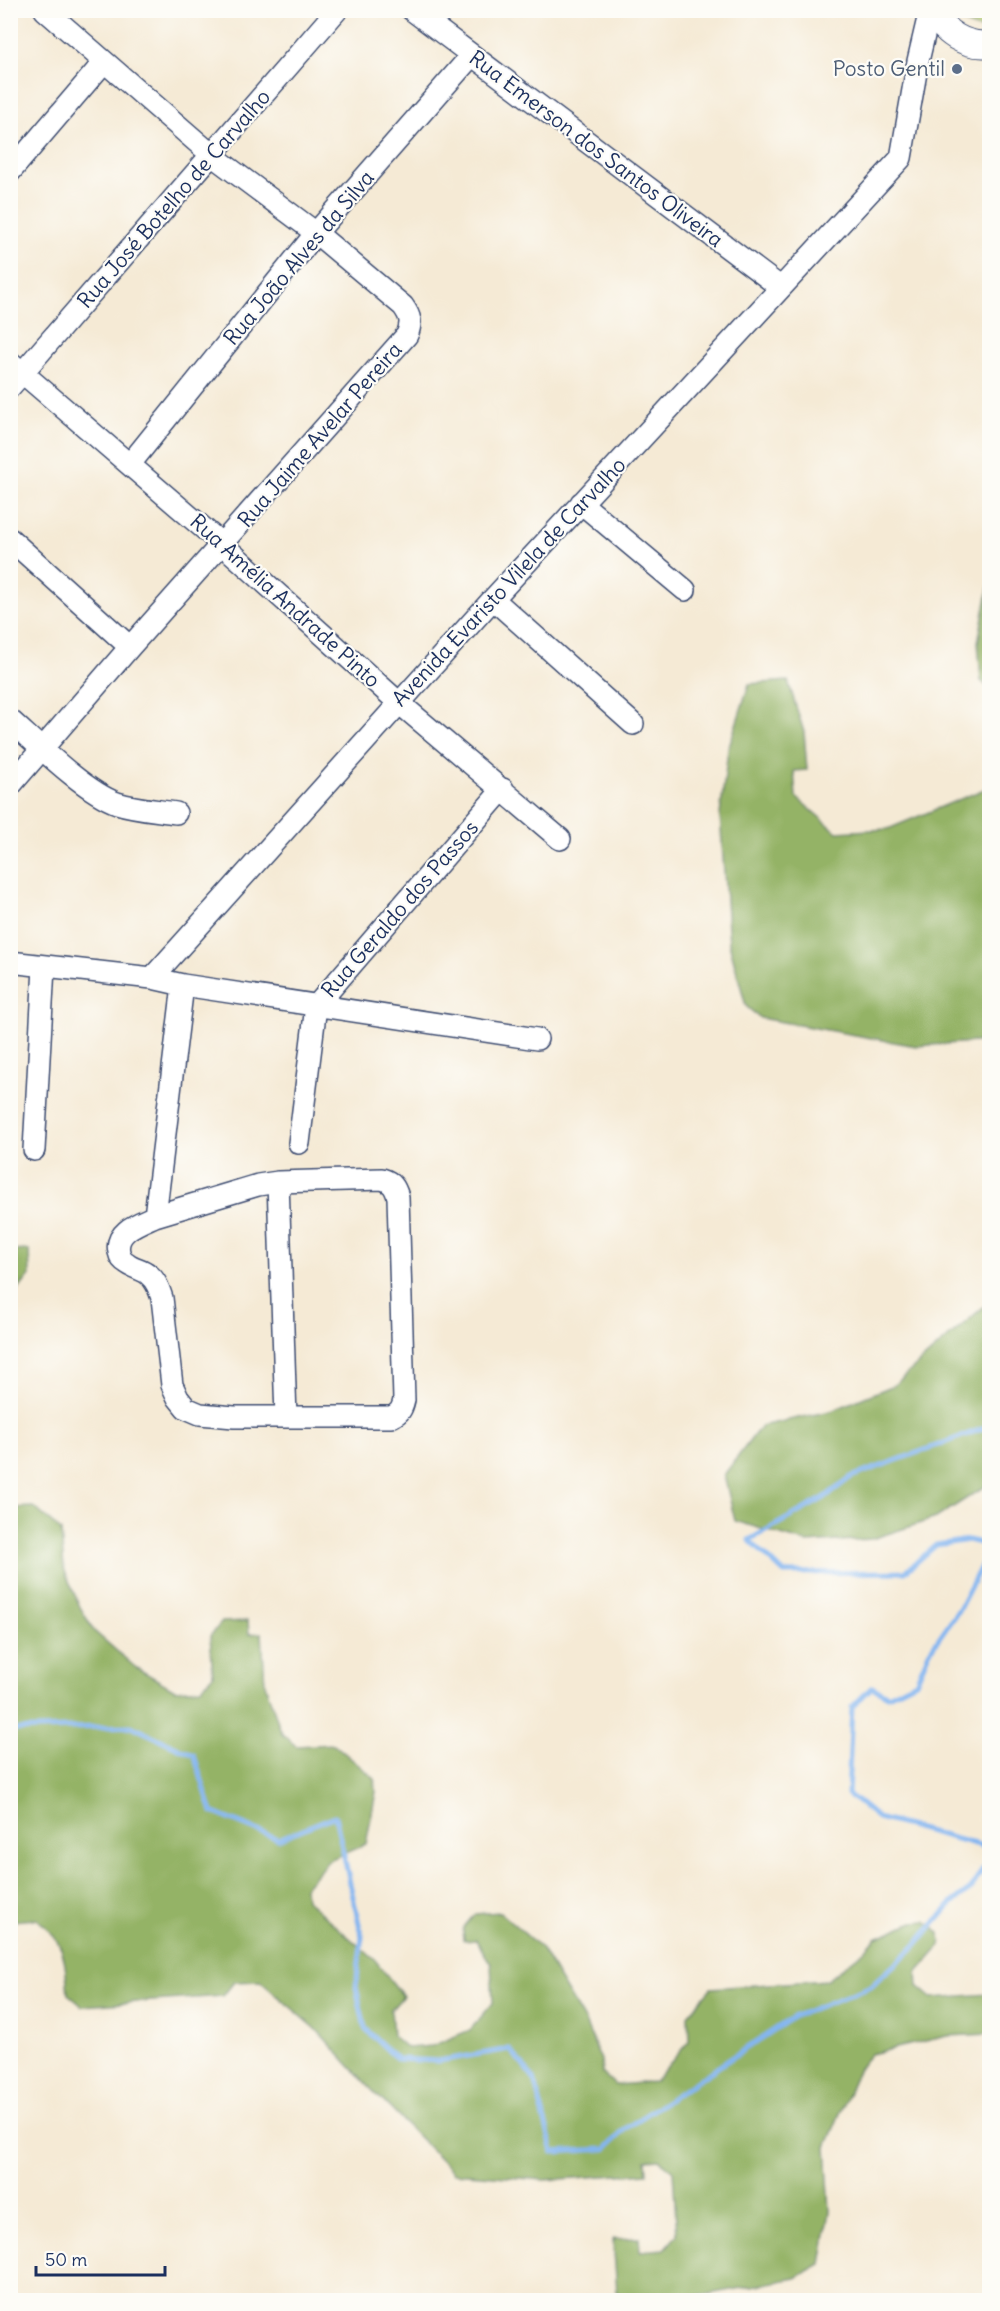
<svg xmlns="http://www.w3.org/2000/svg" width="1000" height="2311" font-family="Delius,sans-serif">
<rect width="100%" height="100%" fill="#fdfcf7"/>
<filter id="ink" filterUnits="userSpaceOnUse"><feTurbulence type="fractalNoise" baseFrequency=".0167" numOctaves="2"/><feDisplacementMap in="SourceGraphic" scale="12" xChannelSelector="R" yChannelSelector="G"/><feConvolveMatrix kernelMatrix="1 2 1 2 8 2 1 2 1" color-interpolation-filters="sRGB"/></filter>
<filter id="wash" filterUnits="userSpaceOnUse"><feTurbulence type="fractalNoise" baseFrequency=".008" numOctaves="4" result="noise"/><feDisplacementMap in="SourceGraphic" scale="24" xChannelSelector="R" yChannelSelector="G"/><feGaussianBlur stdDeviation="1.35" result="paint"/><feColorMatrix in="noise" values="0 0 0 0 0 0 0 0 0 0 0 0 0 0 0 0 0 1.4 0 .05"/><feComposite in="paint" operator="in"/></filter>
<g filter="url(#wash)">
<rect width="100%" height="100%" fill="#f5ead5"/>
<path fill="#bbd175" stroke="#6b806a" stroke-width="1.5" d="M 949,11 L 989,11 L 989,29 C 973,30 960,23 949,11 Z"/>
<path fill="#94b366" stroke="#587162" stroke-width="1.5" d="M 989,586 L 989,688 L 981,681 L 978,642 Z
M 788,681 L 804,732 L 807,770 L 794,771 L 796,797 L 837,832 L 888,829 L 989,787 L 989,1041 L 916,1046 L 760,1018 L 746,1006 L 729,943 L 720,815 L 728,750 L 749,684 Z
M 29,1250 L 30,1275 L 19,1289 L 11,1292 L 11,1251 Z
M 989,1302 L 989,1484 L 936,1518 L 872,1539 L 807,1543 L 735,1521 L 724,1475 L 761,1426 L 831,1411 L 894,1385 Z
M 34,1507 L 61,1531 L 64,1569 L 80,1607 L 94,1631 L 135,1667 L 175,1690 L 201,1688 L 213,1675 L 210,1636 L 222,1622 L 248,1621 L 249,1634 L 262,1633 L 265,1684 L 282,1734 L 296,1746 L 334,1744 L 375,1779 L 376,1792 L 366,1844 L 329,1860 L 305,1887 L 306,1900 L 375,1960 L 403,1996 L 391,2010 L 393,2036 L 407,2048 L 432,2046 L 470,2030 L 493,2003 L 491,1964 L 476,1940 L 464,1941 L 463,1928 L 475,1914 L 500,1912 L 541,1948 L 585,2022 L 601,2060 L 602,2073 L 615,2085 L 654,2082 L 689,2041 L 688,2015 L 711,1988 L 827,1980 L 864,1951 L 876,1938 L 913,1922 L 926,1921 L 940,1933 L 941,1946 L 917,1973 L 918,1986 L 932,1998 L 989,1994 L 989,2034 L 947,2036 L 871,2054 L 859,2068 L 826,2147 L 830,2211 L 821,2264 L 796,2278 L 682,2299 L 628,2300 L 617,2291 L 613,2239 L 639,2238 L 640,2251 L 665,2249 L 677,2235 L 673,2171 L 659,2159 L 646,2160 L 647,2173 L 545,2180 L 454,2173 L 371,2089 L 315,2028 L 260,1981 L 234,1982 L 223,1996 L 82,2006 L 68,1994 C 65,1959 66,1943 37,1919 L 11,1921 L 11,1508 Z"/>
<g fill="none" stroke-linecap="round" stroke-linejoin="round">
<path stroke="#84b6f0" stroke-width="5" d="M 990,1426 L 851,1477 L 824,1498 L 749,1540 L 784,1573 L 905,1572 L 936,1545 L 969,1540 L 990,1546
M 990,1549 L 959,1609 L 929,1652 L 916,1682 L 888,1696 L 872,1687 L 852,1707 L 848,1794 L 878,1818 L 990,1848
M 10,1730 L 131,1726 L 194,1755 L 212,1812 L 278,1839 L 335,1816 L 362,1937 L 356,1987 L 365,2028 L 397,2059 L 438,2061 L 510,2049 L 534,2079 L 553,2152 L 605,2149 L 629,2126 L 795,2016 L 871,1986 L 916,1945 L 952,1903 L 971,1889 L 990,1857"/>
</g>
</g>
<g filter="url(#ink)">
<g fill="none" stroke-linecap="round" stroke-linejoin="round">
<g stroke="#3c4b70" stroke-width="24">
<path id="minor" d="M 412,10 L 780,287
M 10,172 L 104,62
M 10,362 L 223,545 L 398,702 L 560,839
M 10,387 L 337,10
M 130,464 L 316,233 L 472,55
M 581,503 L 685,590
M 10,539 L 130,647
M 493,599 L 633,724
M 10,720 C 36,743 85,792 117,803 C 136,809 156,810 176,813
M 10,786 L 130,647 L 407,335 C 412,323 411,317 403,306 L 316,233 L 213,156 L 45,10
M 10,962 L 152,978 L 183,985 L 537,1039
M 152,978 L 493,599 L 901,158 L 918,61 L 930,10
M 299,1143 L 316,1006 L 503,789
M 34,1150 L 44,967
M 278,1182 L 286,1417
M 155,1216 L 258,1185 L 278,1182 L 382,1179 C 392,1182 395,1187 398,1197 L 404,1400 C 402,1409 400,1413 391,1417 L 234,1417 L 200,1414 L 186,1408 L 178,1398 L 172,1385 L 162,1298 C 159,1289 156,1280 148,1274 C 142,1269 133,1268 127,1263 C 123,1261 120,1257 119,1252 C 114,1231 140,1223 155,1216 L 183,985"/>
</g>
<g stroke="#3c4b70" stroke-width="28">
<path id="major" d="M 934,10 C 942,33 966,47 990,44"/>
</g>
<use href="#minor" stroke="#fff" stroke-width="21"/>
<use href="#major" stroke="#fff" stroke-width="26"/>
</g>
</g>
<circle fill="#5c6f8a" stroke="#fdfcf7" stroke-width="2" cx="957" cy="69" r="6"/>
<g text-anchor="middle" stroke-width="4.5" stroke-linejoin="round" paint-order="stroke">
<g font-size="21" fill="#4e5e75" stroke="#fdfcf7" text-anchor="end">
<text x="945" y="76">Posto Gentil</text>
</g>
<g font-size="21" fill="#1b2f5e" stroke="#fdfcf7">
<text transform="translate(596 149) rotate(37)" y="7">Rua Emerson dos Santos Oliveira</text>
<text transform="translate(174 199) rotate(-49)" y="7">Rua José Botelho de Carvalho</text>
<text transform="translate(299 258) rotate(-50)" y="7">Rua João Alves da Silva</text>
<text transform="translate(320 435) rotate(-49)" y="7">Rua Jaime Avelar Pereira</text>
<text transform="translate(509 582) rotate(-47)" y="7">Avenida Evaristo Vilela de Carvalho</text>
<text transform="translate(285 601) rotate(42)" y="7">Rua Amélia Andrade Pinto</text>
<text transform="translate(400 909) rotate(-49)" y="7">Rua Geraldo dos Passos</text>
</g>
</g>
<rect width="1000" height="2311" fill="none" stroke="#fdfcf7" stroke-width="36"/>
<path d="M36 2266v9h129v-9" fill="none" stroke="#1b2f5e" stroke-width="3"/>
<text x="45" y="2266" font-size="18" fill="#1b2f5e" stroke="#fdfcf7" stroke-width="4.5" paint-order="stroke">50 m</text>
</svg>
